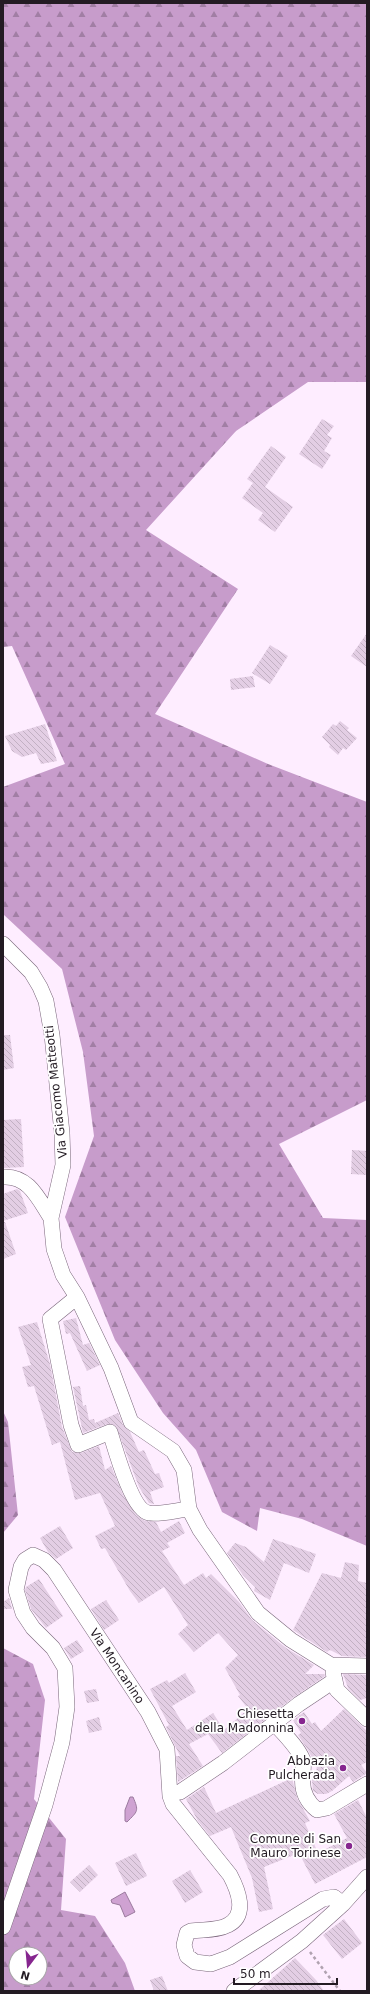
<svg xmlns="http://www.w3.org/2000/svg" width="370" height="1994" font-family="'DejaVu Sans',sans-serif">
<defs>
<pattern id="forest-firs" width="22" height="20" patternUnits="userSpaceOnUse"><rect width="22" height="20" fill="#c79ccb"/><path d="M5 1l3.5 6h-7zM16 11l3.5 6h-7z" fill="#a17ea4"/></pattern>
<pattern id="building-back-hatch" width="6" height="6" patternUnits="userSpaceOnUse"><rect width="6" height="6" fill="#e3cee4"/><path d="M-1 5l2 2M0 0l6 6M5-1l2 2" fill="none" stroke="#c2b0c3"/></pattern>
</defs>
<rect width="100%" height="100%" fill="#feedff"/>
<path fill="url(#forest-firs)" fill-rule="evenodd" d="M 3,3 L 367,3 L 367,382 L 308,382 L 236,431 L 146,530 L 238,589 L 155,714 L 268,764 L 367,802 L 367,1100 L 279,1144 L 323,1218 L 367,1220 L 367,1546 L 302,1519 L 260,1508 L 257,1531 L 222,1512 L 196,1450 L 163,1413 L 115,1340 L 65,1217 L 94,1136 L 83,1052 L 62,969 L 4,915 L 3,787 L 65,764 L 12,646 L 3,647 Z
M 3,1411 L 8,1422 L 18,1515 L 3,1533 Z
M 3,1648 L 33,1664 L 45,1700 L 34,1799 L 66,1839 L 61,1910 L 95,1916 L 125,1963 L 135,1991 L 3,1991 ZM 16,1954 L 40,1954 L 40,1978 L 16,1978 Z"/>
<path fill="#cfa2d2" stroke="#9b7a9e" d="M 130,1797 L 133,1797 C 139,1811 138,1811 127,1822 L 125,1821 L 125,1810 Z
M 125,1892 L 135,1912 L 125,1917 L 120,1905 L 112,1903 L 111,1900 Z"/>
<path fill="url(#building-back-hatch)" d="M 322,419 L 334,426 L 327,435 L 332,438 L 324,451 L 331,455 L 322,469 L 299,454 Z
M 271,446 L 286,457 L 265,487 L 293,507 L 275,532 L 258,520 L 263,513 L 242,498 L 253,483 L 247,479 Z
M 367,633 L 367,667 L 351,656 Z
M 270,645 L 288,656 L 270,684 L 252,673 Z
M 253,676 L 255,687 L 231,690 L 230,679 Z
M 340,721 L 349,728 L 347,730 L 357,738 L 346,750 L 343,748 L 338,755 L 329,747 L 330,745 L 322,737 L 333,724 L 336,726 Z
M 45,724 L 57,761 L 41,764 L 36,753 L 22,757 L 12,751 L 5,736 Z
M 3,1035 L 10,1035 L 14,1068 L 3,1070 Z
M 21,1119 L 24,1167 L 3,1168 L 3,1120 Z
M 352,1150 L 367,1151 L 367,1175 L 351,1174 Z
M 17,1189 L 20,1191 L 28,1213 L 3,1221 L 3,1194 Z
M 3,1222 L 5,1222 L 16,1254 L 3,1259 Z
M 76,1318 L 83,1345 L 89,1343 L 100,1365 L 87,1371 L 70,1333 L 66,1334 L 63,1321 Z
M 37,1322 L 50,1364 L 62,1427 L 72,1452 L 81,1453 L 99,1446 L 105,1470 L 111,1466 L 123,1495 L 136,1515 L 145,1521 L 156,1522 L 161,1532 L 179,1521 L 185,1533 L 167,1543 L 170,1547 L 162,1551 L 184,1585 L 203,1573 L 206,1578 L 211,1574 L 239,1602 L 252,1620 L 286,1648 L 314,1665 L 305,1674 L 324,1674 L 325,1676 L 294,1697 L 222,1753 L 208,1734 L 189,1744 L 203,1766 L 178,1782 L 176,1756 L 180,1756 L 166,1727 L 169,1725 L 150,1689 L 167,1680 L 169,1683 L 185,1673 L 196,1692 L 172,1706 L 187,1730 L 213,1713 L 224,1730 L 248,1709 L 238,1696 L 240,1695 L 225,1668 L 238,1655 L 218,1633 L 194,1652 L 178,1634 L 188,1625 L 164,1587 L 139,1603 L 130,1591 L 105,1548 L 101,1549 L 95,1536 L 115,1526 L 100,1493 L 75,1500 L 60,1442 L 52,1445 L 34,1386 L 28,1387 L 22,1367 L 31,1365 L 18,1327 Z
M 80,1386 L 83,1406 L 86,1405 L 89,1420 L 94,1419 L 95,1423 L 118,1413 L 123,1425 L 130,1432 L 139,1452 L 144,1450 L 155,1474 L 159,1473 L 164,1487 L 150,1492 L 154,1504 L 149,1503 L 139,1487 L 116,1426 L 107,1424 L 83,1433 L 73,1387 Z
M 60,1526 L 73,1548 L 56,1559 L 48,1552 L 40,1538 Z
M 273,1539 L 316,1554 L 309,1573 L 284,1563 L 270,1600 L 254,1591 L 255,1587 L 243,1575 L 227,1553 L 235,1543 L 246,1547 L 264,1562 Z
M 345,1562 L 359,1565 L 358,1581 L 367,1583 L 367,1657 L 342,1656 L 330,1650 L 327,1652 L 293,1630 L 322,1573 L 341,1578 Z
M 39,1579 L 63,1616 L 46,1628 L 31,1609 L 25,1590 L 26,1587 Z
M 9,1598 L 12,1609 L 3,1609 L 3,1602 Z
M 106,1600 L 119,1620 L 104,1630 L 91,1609 Z
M 77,1640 L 84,1651 L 71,1659 L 64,1648 Z
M 343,1674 L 367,1675 L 367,1698 L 360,1700 L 348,1688 Z
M 96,1689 L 99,1701 L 87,1703 L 84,1691 Z
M 344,1709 L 367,1731 L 367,1762 L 361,1765 L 367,1773 L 353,1782 L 349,1776 L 332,1791 L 326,1794 L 318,1794 L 313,1791 L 312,1780 L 317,1768 L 308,1750 L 298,1735 L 301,1733 L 293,1720 L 304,1712 L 312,1724 L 315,1722 L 321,1731 Z
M 99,1717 L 102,1730 L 89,1733 L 86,1721 Z
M 292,1778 L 297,1798 L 310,1821 L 305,1823 L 318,1853 L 347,1838 L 334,1814 L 358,1800 L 367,1818 L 367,1857 L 315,1884 L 299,1853 L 264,1867 L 273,1909 L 259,1912 L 252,1878 L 231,1827 L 210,1836 L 198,1821 L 186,1799 L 204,1787 L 216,1813 Z
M 136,1853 L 147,1876 L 126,1886 L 115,1863 Z
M 89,1865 L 98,1875 L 80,1892 L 70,1882 Z
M 190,1870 L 203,1892 L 185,1903 L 172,1881 Z
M 344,1919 L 362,1943 L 342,1959 L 323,1935 Z
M 295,1958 L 316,1980 L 324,1991 L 258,1991 Z
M 162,1976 L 168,1991 L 154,1991 L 150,1980 Z"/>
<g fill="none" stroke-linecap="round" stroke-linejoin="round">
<g stroke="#79667a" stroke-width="16">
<path id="minor" d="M 3,944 L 31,972 L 40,987 L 46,1001 L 52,1035 L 62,1133 L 63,1165 L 51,1218 L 54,1249 L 63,1275 L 77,1297 L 111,1368 L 131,1422 L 173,1451 L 184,1470 L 189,1509 L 200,1530 L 258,1613 L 291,1640 L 331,1665 L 367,1666
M 3,1177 C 29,1175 39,1200 51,1218
M 77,1297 L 50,1319 L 71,1425 L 78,1445 L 110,1432 C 115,1448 132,1511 149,1513 C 159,1515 178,1510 189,1509
M 333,1672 L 337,1690 L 367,1719
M 274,1723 C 284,1734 297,1746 303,1760 C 304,1764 303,1771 303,1775 C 301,1789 306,1801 317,1810 L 327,1808 L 367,1784
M 180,1792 L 223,1763 L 299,1704 L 335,1680
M 3,1927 L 45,1805 L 62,1742 L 67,1707 L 65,1668 L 53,1648 L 33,1628 L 23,1613 L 16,1590 L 21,1567 L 25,1560 L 33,1555 L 44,1560 L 54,1570 L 148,1712 L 167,1749 L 170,1796 L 173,1804 L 230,1875 C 238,1890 248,1915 228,1925 C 217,1931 203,1929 191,1931 L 187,1933 L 184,1945 L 187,1956 L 195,1962 L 211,1964 L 230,1957 L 323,1899 L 334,1897 L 343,1904
M 234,1991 L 302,1941 L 343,1904 L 367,1877"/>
</g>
<path stroke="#b0a2b0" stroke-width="2.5" stroke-dasharray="3 3" stroke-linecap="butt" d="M 310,1952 L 340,1991"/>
<use href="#minor" stroke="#fff" stroke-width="15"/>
</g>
<g fill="#86268f" stroke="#fff" stroke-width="1.5">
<circle cx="302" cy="1721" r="4"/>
<circle cx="343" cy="1768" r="4"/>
<circle cx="349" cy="1846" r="4"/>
</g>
<g text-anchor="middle" stroke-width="3.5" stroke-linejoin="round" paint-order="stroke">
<g font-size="12" fill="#231b23" stroke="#fff">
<text transform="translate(56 1092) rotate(-96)" y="4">Via Giacomo Matteotti</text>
<text transform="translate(117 1666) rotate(56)" y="4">Via Moncanino</text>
</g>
<g font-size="12" fill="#231b23" stroke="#fff" text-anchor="end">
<text x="294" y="1718">Chiesetta<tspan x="294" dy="14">della Madonnina</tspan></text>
<text x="335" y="1765">Abbazia<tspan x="335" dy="14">Pulcherada</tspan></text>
<text x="341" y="1843">Comune di San<tspan x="341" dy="14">Mauro Torinese</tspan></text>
</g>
</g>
<rect width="370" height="1994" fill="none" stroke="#231b23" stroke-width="8"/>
<g transform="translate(28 1966) rotate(196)"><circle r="19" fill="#ffffff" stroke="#a7a4a7"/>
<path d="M0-3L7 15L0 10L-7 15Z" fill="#86268f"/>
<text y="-6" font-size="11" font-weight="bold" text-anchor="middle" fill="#231b23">N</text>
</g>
<path d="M234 1978v6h103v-6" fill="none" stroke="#231b23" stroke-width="2"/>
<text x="240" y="1978" font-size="12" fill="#231b23" stroke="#ffffff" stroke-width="3" paint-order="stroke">50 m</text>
</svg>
